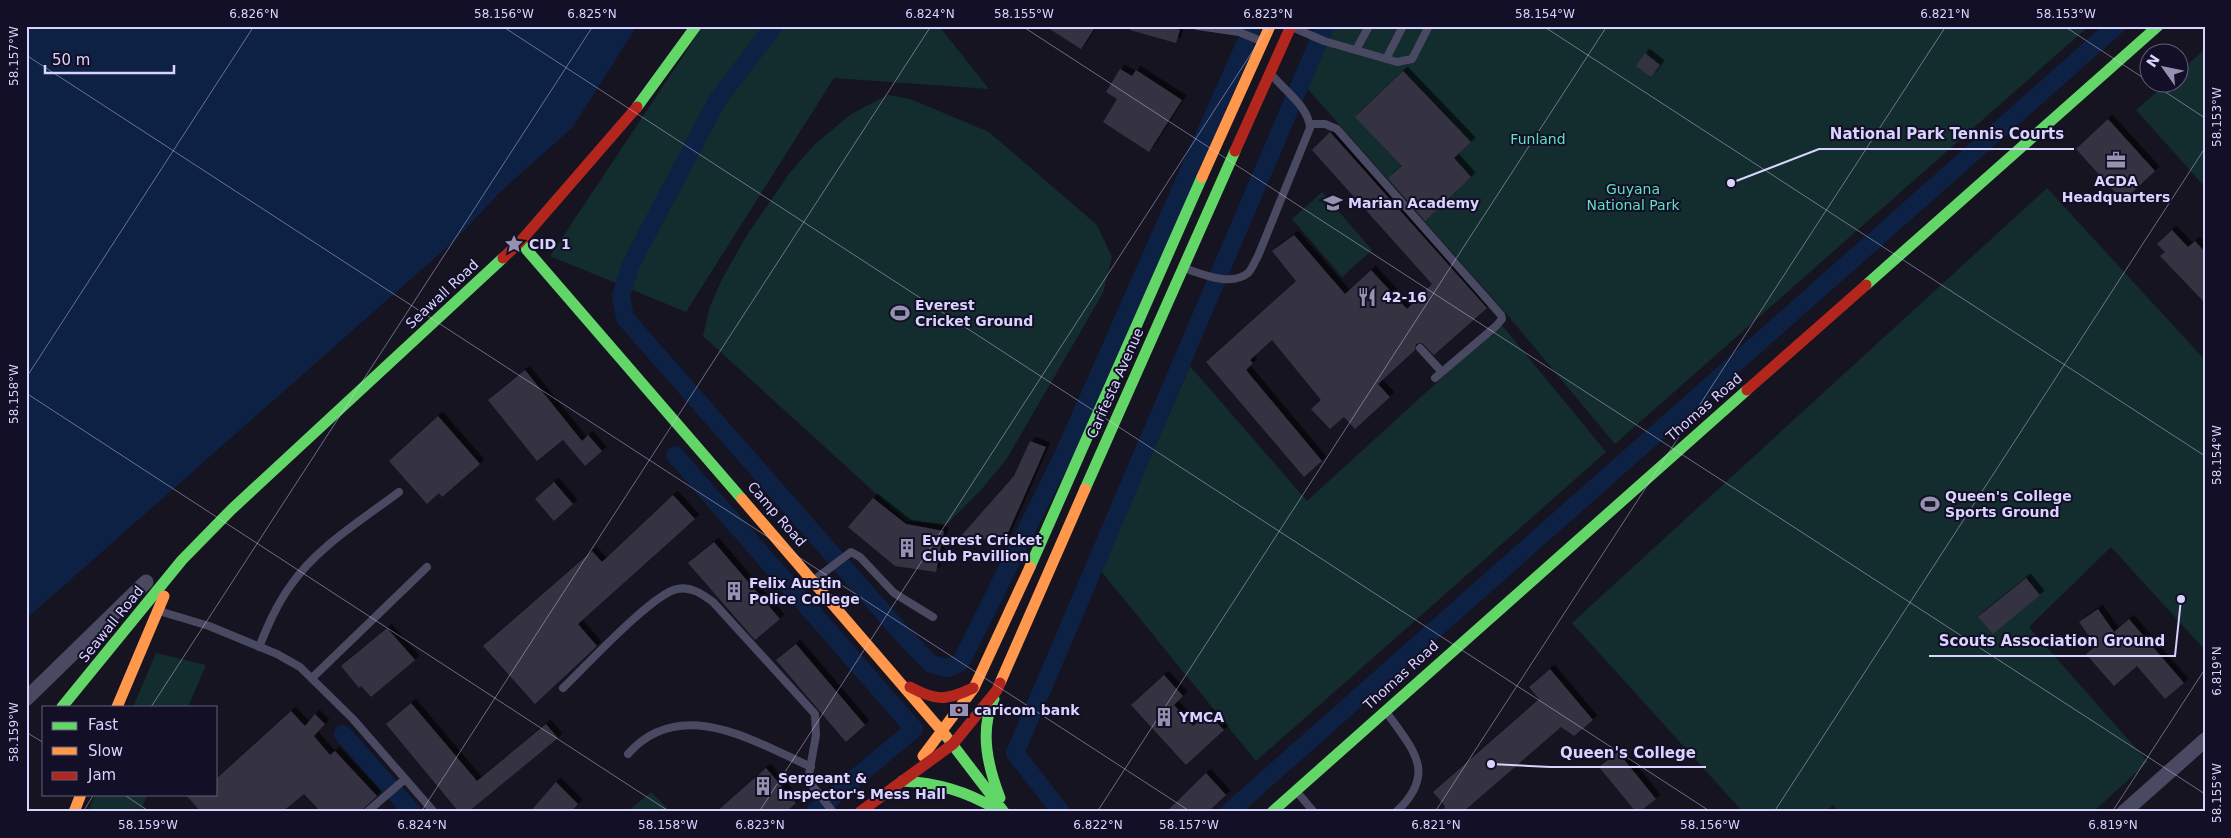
<svg xmlns="http://www.w3.org/2000/svg" width="2231" height="838" font-family="'DejaVu Sans',sans-serif">
<defs>
<filter id="shadow"><feDropShadow dx="4.5" dy="-4.5" stdDeviation="0" flood-color="#0009"/></filter>
</defs>
<rect width="100%" height="100%" fill="#161421"/>
<path fill="#132c2d" d="M 703,26 L 939,26 L 989,89 L 834,78 L 686,312 L 550,256 Z
M 1333,26 L 2089,26 L 1615,444 L 1510,318 L 1307,88 Z
M 2205,49 L 2205,187 L 2136,110 L 2167,83 L 2178,82 L 2179,72 Z
M 888,95 L 910,99 L 989,132 L 1097,225 L 1112,257 L 1103,293 L 1006,460 L 981,490 L 947,524 L 906,521 L 703,336 L 710,306 L 722,279 L 747,235 L 789,174 L 814,145 L 851,114 Z
M 2047,188 L 2205,360 L 2205,650 L 2111,547 L 2029,627 L 2148,762 L 2093,812 L 1839,812 L 1833,805 L 1826,812 L 1743,812 L 1572,623 Z
M 1322,192 L 1372,250 L 1342,277 L 1292,219 Z
M 1501,324 L 1606,452 L 1256,761 L 1101,571 L 1190,366 L 1307,501 Z
M 156,653 L 206,665 L 188,707 L 133,707 Z
M 651,792 L 671,812 L 627,812 Z
M 95,794 L 148,794 L 140,812 L 88,812 Z"/>
<path fill="#0d2144" d="M 26,26 L 637,26 L 572,128 L 501,191 L 455,240 L 26,619 Z"/>
<g fill="none" stroke-linecap="round" stroke-linejoin="round">
<path stroke="#0d2144" stroke-width="18" d="M 774,26 L 718,99 L 630,266 L 621,296 L 625,318 L 904,636 L 931,664 L 948,668 L 961,662 L 1062,458 L 1245,44
M 1251,31 L 1253,26
M 675,455 L 914,729 L 815,812
M 343,734 L 412,812
M 1061,812 L 1015,753 L 1325,26
M 1229,812 L 2116,26"/>
</g>
<path fill="#343243" filter="url(#shadow)" d="M 1045,26 L 1096,26 L 1081,49 Z
M 1131,26 L 1165,26 L 1180,30 L 1176,43 L 1130,30 Z
M 1645,53 L 1660,65 L 1651,77 L 1636,66 Z
M 1120,69 L 1132,76 L 1136,70 L 1182,100 L 1149,152 L 1103,122 L 1117,99 L 1106,92 Z
M 1403,71 L 1471,142 L 1454,158 L 1471,177 L 1425,221 L 1388,178 L 1402,166 L 1355,117 Z
M 2108,119 L 2155,171 L 2123,201 L 2076,149 Z
M 1330,132 L 1487,308 L 1434,355 L 1422,343 L 1416,344 L 1415,350 L 1378,384 L 1390,397 L 1355,429 L 1344,417 L 1330,429 L 1311,409 L 1321,400 L 1272,340 L 1250,360 L 1253,363 L 1246,370 L 1322,461 L 1304,477 L 1206,362 L 1296,281 L 1272,251 L 1294,235 L 1345,294 L 1371,270 L 1407,309 L 1432,284 L 1312,150 Z
M 2172,230 L 2188,247 L 2195,241 L 2205,252 L 2205,303 L 2160,256 L 2165,252 L 2157,244 Z
M 525,370 L 582,441 L 588,435 L 602,451 L 585,466 L 563,440 L 537,461 L 488,400 Z
M 438,416 L 480,464 L 442,497 L 439,493 L 427,504 L 389,461 Z
M 1030,441 L 1046,447 L 1004,542 L 961,536 L 1014,476 Z
M 554,482 L 573,504 L 554,521 L 535,499 Z
M 673,495 L 695,519 L 578,624 L 597,646 L 535,704 L 483,646 L 592,551 L 602,562 Z
M 873,498 L 906,524 L 944,531 L 936,572 L 895,566 L 848,527 Z
M 714,542 L 780,619 L 755,640 L 688,563 Z
M 2026,578 L 2040,595 L 1993,634 L 1978,617 Z
M 2098,609 L 2114,632 L 2129,619 L 2184,683 L 2165,699 L 2137,666 L 2114,686 L 2086,654 L 2096,646 L 2079,622 Z
M 387,628 L 415,660 L 371,697 L 361,686 L 359,688 L 341,666 Z
M 796,644 L 865,725 L 846,742 L 776,660 Z
M 1550,669 L 1593,720 L 1574,736 L 1561,727 L 1463,812 L 1444,812 L 1445,806 L 1433,792 L 1539,699 L 1529,687 Z
M 1164,675 L 1183,696 L 1174,705 L 1193,726 L 1208,713 L 1224,730 L 1186,765 L 1131,705 Z
M 411,703 L 477,781 L 546,724 L 558,738 L 468,812 L 459,812 L 386,724 Z
M 291,711 L 305,726 L 315,714 L 325,724 L 314,736 L 330,755 L 335,751 L 377,796 L 360,812 L 321,812 L 304,794 L 282,812 L 201,812 L 185,794 L 216,794 L 216,779 Z
M 1618,752 L 1656,799 L 1639,812 L 1636,812 L 1599,767 Z
M 766,768 L 796,803 L 786,812 L 716,812 Z
M 1206,773 L 1226,795 L 1208,812 L 1166,812 Z
M 556,782 L 578,804 L 571,812 L 530,812 Z"/>
<g fill="none" stroke-linecap="round" stroke-linejoin="round">
<path stroke="#4a4962" stroke-width="8" d="M 1198,26 L 1239,32 L 1261,41
M 1292,27 L 1324,41 L 1397,62 L 1412,59 L 1429,26
M 1356,50 L 1369,26
M 1386,59 L 1403,26
M 1310,124 L 1325,124 L 1337,129 L 1501,315 L 1502,319 L 1496,326 L 1435,378
M 1184,268 C 1202,274 1231,287 1248,273 C 1252,269 1255,261 1258,256 L 1310,128 C 1309,107 1284,90 1271,74
M 1420,348 L 1442,372
M 814,580 L 851,552 L 860,557 L 894,593 L 933,617
M 159,611 L 209,626 L 277,654 L 300,667 L 353,719 L 434,812
M 259,647 C 268,625 277,604 291,585 C 317,547 362,520 399,492
M 312,678 L 427,567
M 563,688 C 585,667 652,594 677,589 C 691,586 702,594 713,602 L 815,714 L 816,735 L 808,780 L 833,812
M 1387,713 C 1413,750 1438,773 1396,812
M 628,754 C 680,695 754,741 811,767
M 1297,792 L 1314,812
M 367,812 L 405,779"/>
<path stroke="#4a4962" stroke-width="15" d="M 26,699 L 146,582
M 2124,812 L 2205,740"/>
<path stroke="#63d668" stroke-width="11" d="M 637,107 L 696,26
M 520,242 L 742,499
M 1866,285 L 2158,26
M 1085,489 L 1235,151
M 1030,567 L 1202,177
M 994,699 C 979,731 988,767 1000,798
M 62,707 L 182,560 L 232,509 L 503,258
M 946,736 L 1004,812
M 902,781 C 937,783 966,791 996,809
M 1272,812 L 1747,390"/>
<path stroke="#ff974d" stroke-width="11" d="M 1202,177 L 1270,26
M 742,499 L 946,736
M 1000,683 L 1085,489
M 117,707 L 164,596
M 923,756 L 974,688 L 1030,567
M 74,812 L 81,794"/>
<path stroke="#b3261e" stroke-width="11" d="M 1235,151 L 1291,26
M 503,258 L 520,242 L 637,107
M 1747,390 L 1866,285
M 910,687 C 936,701 946,701 973,688
M 860,812 L 953,744 L 997,690 L 1000,683"/>
</g>
<path fill="none" stroke="#d9d4ff" stroke-width="1" stroke-opacity="0.45" d="M 502,26 L 1711,812M 1022,26 L 2205,794M 1543,26 L 2205,456M 2064,26 L 2148,81M 26,55 L 1191,812M 2150,82 L 2205,118M 26,378 L 254,26M 26,393 L 670,812M 151,707 L 593,26M 26,732 L 44,743M 123,794 L 150,812M 83,812 L 94,794M 421,812 L 931,26M 759,812 L 1269,26M 1097,812 L 1607,26M 1435,812 L 1946,26M 1774,812 L 2205,148M 2112,812 L 2205,669"/>
<defs>
<g id="office-bare" transform="scale(1.5)"><path d="M-6-3h4V-5.5h4V-3h4V5H-6ZM-1-4.5V-3h2v-1.5ZM-6 0V1H6V0Z" fill="#9591b1" stroke="#130f26" stroke-width="2.5" paint-order="stroke"/></g>
<g id="school-bare" transform="scale(1.5)"><path d="M0-5L7-2L0 1L-7-2ZM-4 1L0 2.5L4 1V4Q0 6-4 4Z" fill="#9591b1" stroke="#130f26" stroke-width="2.5" paint-order="stroke"/></g>
<g id="sight-bare" transform="scale(1.5)"><path d="M0-6L1.8-2.2L6-1.7L2.9 1.2L3.7 5.4L0 3.3L-3.7 5.4L-2.9 1.2L-6-1.7L-1.8-2.2Z" fill="#9591b1" stroke="#130f26" stroke-width="2.5" paint-order="stroke"/></g>
<g id="restaurant-bare" transform="scale(1.5)"><path d="M-5-6h1v4h1v-4h1v4h1v-4h1v5L-1.5 .5V6h-2V.5L-5-1ZM5-6V6H3V1.5H1.5Q1.5-4 5-6Z" fill="#9591b1" stroke="#130f26" stroke-width="2.5" paint-order="stroke"/></g>
<g id="stadium-bare" transform="scale(1.5)"><path d="M0-5a6.5 5 0 1 0 0 10a6.5 5 0 1 0 0-10ZM-3.5-1.8h7v3.6h-7Z" fill="#9591b1" stroke="#130f26" stroke-width="2.5" paint-order="stroke"/></g>
<g id="building-bare" transform="scale(1.5)"><path d="M-4-6H4V6H1V3H-1V6H-4ZM-2.5-4.3h1.7v1.8h-1.7ZM.8-4.3h1.7v1.8H.8ZM-2.5-1h1.7V.8h-1.7ZM.8-1h1.7V.8H.8Z" fill="#9591b1" stroke="#130f26" stroke-width="2.5" paint-order="stroke"/></g>
<g id="bank-bare" transform="scale(1.5)"><path d="M-6-4H6V4H-6ZM0-2.3a2.3 2.3 0 1 0 0 4.6a2.3 2.3 0 1 0 0-4.6Z" fill="#9591b1" stroke="#130f26" stroke-width="2.5" paint-order="stroke"/></g>
</defs>
<g fill-rule="evenodd">
<use href="#office-bare" x="2116" y="160"/>
<use href="#school-bare" x="1333" y="203"/>
<use href="#sight-bare" x="514" y="244"/>
<use href="#restaurant-bare" x="1367" y="297"/>
<use href="#stadium-bare" x="900" y="313"/>
<use href="#stadium-bare" x="1930" y="504"/>
<use href="#building-bare" x="907" y="548"/>
<use href="#building-bare" x="734" y="591"/>
<use href="#bank-bare" x="959" y="710"/>
<use href="#building-bare" x="1164" y="717"/>
<use href="#building-bare" x="763" y="786"/>
</g>
<g text-anchor="middle" stroke-width="4" stroke-linejoin="round" paint-order="stroke">
<g font-size="14" fill="#5fe0c0" stroke="#130f26">
<text x="1538" y="144">Funland</text>
<text x="1633" y="194">Guyana<tspan x="1633" dy="16">National Park</tspan></text>
</g>
<g font-size="14" font-weight="bold" fill="#d9d4ff" stroke="#130f26" text-anchor="start">
<text x="2116" y="186" text-anchor="middle">ACDA<tspan x="2116" dy="16">Headquarters</tspan></text>
<text x="1348" y="208">Marian Academy</text>
<text x="529" y="249">CID 1</text>
<text x="1382" y="302">42-16</text>
<text x="915" y="310">Everest<tspan x="915" dy="16">Cricket Ground</tspan></text>
<text x="1945" y="501">Queen's College<tspan x="1945" dy="16">Sports Ground</tspan></text>
<text x="922" y="545">Everest Cricket<tspan x="922" dy="16">Club Pavillion</tspan></text>
<text x="749" y="588">Felix Austin<tspan x="749" dy="16">Police College</tspan></text>
<text x="974" y="715">caricom bank</text>
<text x="1179" y="722">YMCA</text>
<text x="778" y="783">Sergeant &amp;<tspan x="778" dy="16">Inspector's Mess Hall</tspan></text>
</g>
<g font-size="14" fill="#d9d4ff" stroke="#130f26">
<text transform="translate(442 294) rotate(-43)" y="5">Seawall Road</text>
<text transform="translate(1115 383) rotate(-66)" y="5">Carifesta Avenue</text>
<text transform="translate(1704 407) rotate(-41)" y="5">Thomas Road</text>
<text transform="translate(777 514) rotate(49)" y="5">Camp Road</text>
<text transform="translate(111 624) rotate(-51)" y="5">Seawall Road</text>
<text transform="translate(1401 675) rotate(-42)" y="5">Thomas Road</text>
</g>
</g>
<path fill="none" stroke="#d9d4ff" stroke-width="2" d="M1731 183L1819 149H2074M2181 599L2175 656H1929M1491 764L1550 767H1706"/>
<g fill="#d9d4ff" stroke="#130f26" stroke-width="2">
<circle cx="1731" cy="183" r="5"/>
<circle cx="2181" cy="599" r="5"/>
<circle cx="1491" cy="764" r="5"/>
</g>
<g font-size="15" text-anchor="middle" font-weight="bold" fill="#d9d4ff" stroke="#130f26" stroke-width="4" stroke-linejoin="round" paint-order="stroke">
<text x="1947" y="139">National Park Tennis Courts</text>
<text x="2052" y="646">Scouts Association Ground</text>
<text x="1628" y="758">Queen's College</text>
</g>
<rect width="2231" height="838" fill="none" stroke="#130f26" stroke-width="55"/>
<rect x="42" y="706" width="175" height="90" fill="#130f26" stroke="#625e7d"/>
<rect x="52" y="722" width="25" height="8" fill="#63d668" stroke="#625e7d"/>
<text x="88" y="730" font-size="15" fill="#d9d4ff">Fast</text>
<rect x="52" y="747" width="25" height="8" fill="#ff974d" stroke="#625e7d"/>
<text x="88" y="756" font-size="15" fill="#d9d4ff">Slow</text>
<rect x="52" y="772" width="25" height="8" fill="#b3261e" stroke="#625e7d"/>
<text x="88" y="780" font-size="15" fill="#d9d4ff">Jam</text>
<g transform="translate(2164 68) rotate(303)"><circle r="24" fill="#130f26" stroke="#625e7d"/>
<path d="M0-4L9 19L0 12L-9 19Z" fill="#9591b1"/>
<text y="-8" font-size="14" font-weight="bold" text-anchor="middle" fill="#d9d4ff">N</text>
</g>
<path d="M45 65v8h129v-8" fill="none" stroke="#d9d4ff" stroke-width="2.5"/>
<text x="52" y="65" font-size="15" fill="#d9d4ff" stroke="#130f26" stroke-width="4" paint-order="stroke">50 m</text>
<rect x="28" y="28" width="2176" height="782" fill="none" stroke="#d9d4ff" stroke-width="2"/>
<g font-size="12" text-anchor="middle" fill="#d9d4ff">
<text x="254" y="18">6.826°N</text>
<text x="504" y="18">58.156°W</text>
<text x="592" y="18">6.825°N</text>
<text x="930" y="18">6.824°N</text>
<text x="1024" y="18">58.155°W</text>
<text x="1268" y="18">6.823°N</text>
<text x="1545" y="18">58.154°W</text>
<text x="1945" y="18">6.821°N</text>
<text x="2066" y="18">58.153°W</text>
<text transform="translate(14 56) rotate(-90)" y="4">58.157°W</text>
<text transform="translate(2217 117) rotate(-90)" y="4">58.153°W</text>
<text transform="translate(14 394) rotate(-90)" y="4">58.158°W</text>
<text transform="translate(2217 455) rotate(-90)" y="4">58.154°W</text>
<text transform="translate(2217 671) rotate(-90)" y="4">6.819°N</text>
<text transform="translate(14 732) rotate(-90)" y="4">58.159°W</text>
<text transform="translate(2217 793) rotate(-90)" y="4">58.155°W</text>
<text x="148" y="829">58.159°W</text>
<text x="422" y="829">6.824°N</text>
<text x="668" y="829">58.158°W</text>
<text x="760" y="829">6.823°N</text>
<text x="1098" y="829">6.822°N</text>
<text x="1189" y="829">58.157°W</text>
<text x="1436" y="829">6.821°N</text>
<text x="1710" y="829">58.156°W</text>
<text x="2113" y="829">6.819°N</text>
</g>
</svg>
